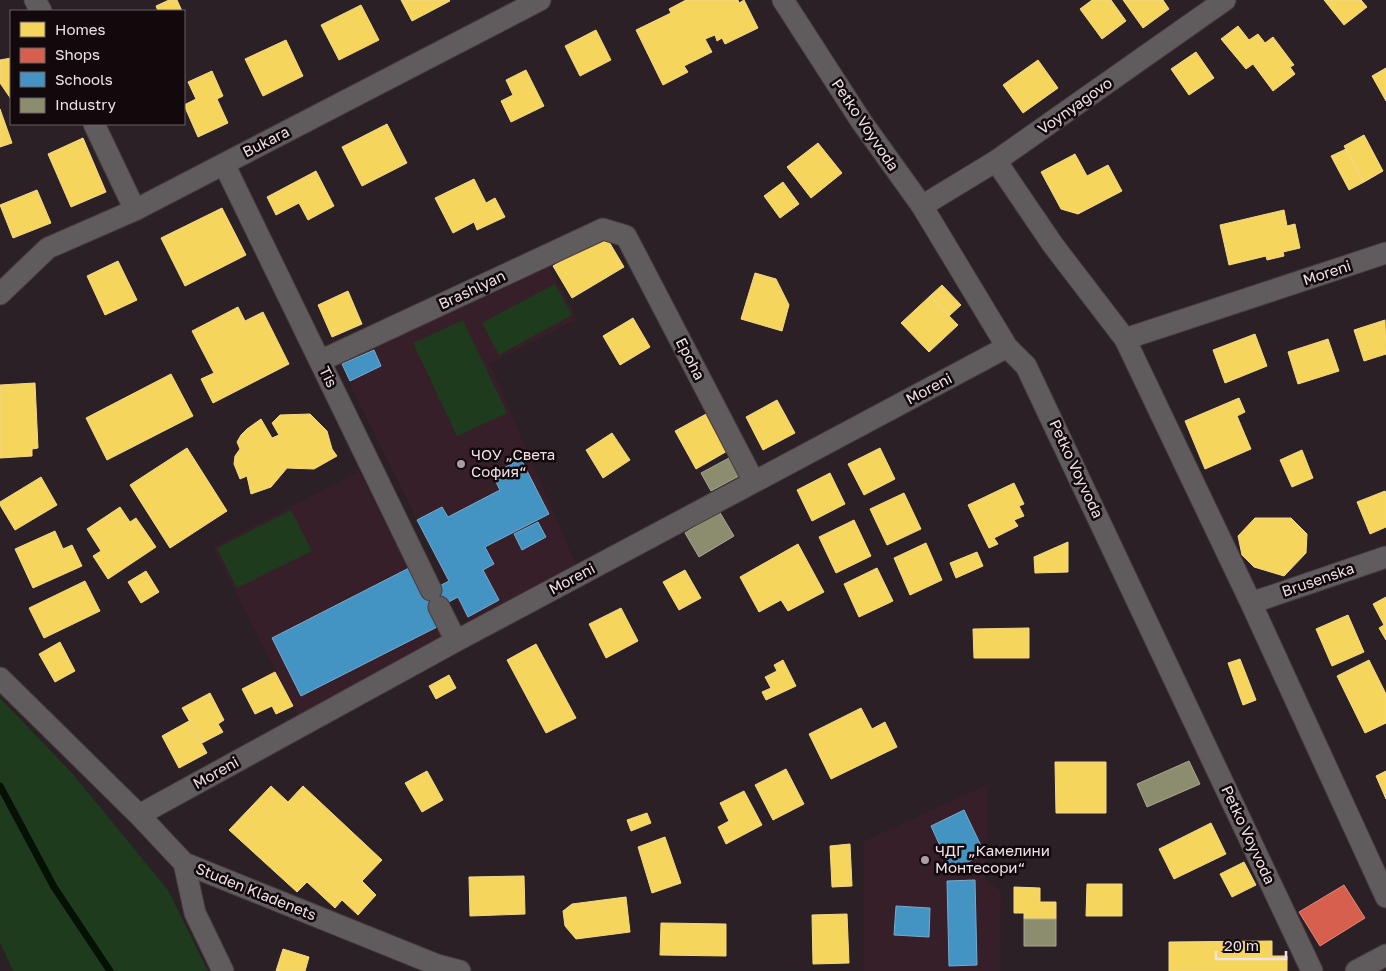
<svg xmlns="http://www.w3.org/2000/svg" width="1386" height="971" font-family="'Golos Text',sans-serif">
<rect width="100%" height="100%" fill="#2b2025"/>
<path fill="#361f28" d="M 547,265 L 578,319 L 490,364 L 576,565 L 467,621 L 338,360 Z
M 359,471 L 443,638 L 299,717 L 213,547 Z
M 988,784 L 986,880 L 1001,891 L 1000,971 L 864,971 L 864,841 Z"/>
<path fill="#1f3b1e" d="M 555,284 L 572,315 L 499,355 L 482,323 Z
M 463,320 L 507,413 L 457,436 L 413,343 Z
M 291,510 L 312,551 L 237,588 L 217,548 Z
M 0,698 L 71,772 L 168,890 L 208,971 L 13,971 L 0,942 Z"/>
<path fill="#f6d55c" stroke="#f4d986" d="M 169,0 L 177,0 L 182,11 L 158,11 L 156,6 Z
M 401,0 L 449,0 L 450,1 L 412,21 Z
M 686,0 L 738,0 L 739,3 L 744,0 L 758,28 L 725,44 L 722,38 L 717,41 L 715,35 L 705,39 L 712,52 L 684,66 L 688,72 L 663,85 L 636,30 L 671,13 L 669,9 Z
M 1092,0 L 1111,0 L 1126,21 L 1102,39 L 1080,9 Z
M 1123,0 L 1163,0 L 1169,9 L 1143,28 Z
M 1324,0 L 1361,0 L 1367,7 L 1344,25 Z
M 361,5 L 379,40 L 339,60 L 321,25 Z
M 1238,26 L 1249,40 L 1258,34 L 1265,43 L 1273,37 L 1294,65 L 1290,67 L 1295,74 L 1273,91 L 1253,64 L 1246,69 L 1221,39 Z
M 596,30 L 611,60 L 580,76 L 565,46 Z
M 286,40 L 303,76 L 263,96 L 245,59 Z
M 1196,52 L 1214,78 L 1189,95 L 1171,69 Z
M 11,58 L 11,99 L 0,83 L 0,60 Z
M 1038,60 L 1058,88 L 1023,113 L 1003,85 Z
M 1386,68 L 1386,101 L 1372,76 Z
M 526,70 L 544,106 L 511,122 L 501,101 L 513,95 L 506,80 Z
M 212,71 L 223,96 L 217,99 L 228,123 L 198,137 L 184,105 L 196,99 L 188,82 Z
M 0,109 L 12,143 L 0,147 Z
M 387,124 L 407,163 L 362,186 L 342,147 Z
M 1364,135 L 1383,171 L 1364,182 L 1344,146 Z
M 83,138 L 106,192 L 71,207 L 48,154 Z
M 818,143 L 842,173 L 811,198 L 787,167 Z
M 1346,149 L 1364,182 L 1349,190 L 1331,156 Z
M 1075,154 L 1087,176 L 1108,165 L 1122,191 L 1078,214 L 1061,209 L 1041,172 Z
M 316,171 L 334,206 L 308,220 L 299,203 L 276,215 L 267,197 Z
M 474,179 L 486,203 L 495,198 L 505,217 L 477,230 L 474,222 L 453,233 L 435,198 Z
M 783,182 L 799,204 L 780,218 L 764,196 Z
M 37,190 L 51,223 L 13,238 L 0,205 Z
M 222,208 L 246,255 L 185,286 L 161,238 Z
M 1284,210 L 1287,226 L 1295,224 L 1300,248 L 1283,252 L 1284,256 L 1267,260 L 1266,256 L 1229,265 L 1220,225 Z
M 605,235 L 624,267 L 572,298 L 553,266 Z
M 118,261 L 137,300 L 105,315 L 87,276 Z
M 755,273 L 776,279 L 789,305 L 782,331 L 741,319 Z
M 942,285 L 961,305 L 949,316 L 930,296 Z
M 348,291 L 362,324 L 332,337 L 318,305 Z
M 930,296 L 958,325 L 929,352 L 901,323 Z
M 238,307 L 245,321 L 263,312 L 289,364 L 213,403 L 201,379 L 214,373 L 192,331 Z
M 633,318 L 650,347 L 620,365 L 603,336 Z
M 1385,320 L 1386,354 L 1364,361 L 1354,330 Z
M 1255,334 L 1267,366 L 1225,383 L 1213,350 Z
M 1328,339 L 1339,371 L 1298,384 L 1288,352 Z
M 171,374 L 193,416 L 107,460 L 86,418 Z
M 35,383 L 38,448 L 32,449 L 32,456 L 0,458 L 0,385 Z
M 1239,398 L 1245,412 L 1237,416 L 1251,449 L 1205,469 L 1185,421 Z
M 777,400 L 795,433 L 763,450 L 746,417 Z
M 708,413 L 729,450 L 696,469 L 675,431 Z
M 310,414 L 327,431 L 332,449 L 337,456 L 314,469 L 287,468 L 271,487 L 251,494 L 247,476 L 240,479 L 234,464 L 235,456 L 240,449 L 237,442 L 241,435 L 247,429 L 261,419 L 272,438 L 279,435 L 272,423 L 280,415 Z
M 612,433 L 630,460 L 603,478 L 586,450 Z
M 187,448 L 227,511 L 170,548 L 130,485 Z
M 880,448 L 895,479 L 864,495 L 848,464 Z
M 1302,450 L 1313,478 L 1292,487 L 1280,460 Z
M 830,473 L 845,504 L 812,521 L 797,490 Z
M 41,477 L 57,505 L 15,530 L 0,505 L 0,502 Z
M 1014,483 L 1024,504 L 1019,506 L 1024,516 L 1014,520 L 1018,526 L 994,538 L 998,544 L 989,548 L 968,505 Z
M 1385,491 L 1386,494 L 1386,527 L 1370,534 L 1357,502 Z
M 904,493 L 921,529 L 887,545 L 870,509 Z
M 120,507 L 130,522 L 136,518 L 156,547 L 108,579 L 93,556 L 101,551 L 87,529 Z
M 1255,518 L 1291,518 L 1307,534 L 1306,553 L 1284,576 L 1254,567 L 1242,555 L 1238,536 Z
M 854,520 L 871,556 L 836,573 L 819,537 Z
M 55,531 L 63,549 L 72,545 L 82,566 L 33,588 L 15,549 Z
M 1068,542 L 1068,572 L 1035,573 L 1034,557 Z
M 926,543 L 942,580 L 910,595 L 894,558 Z
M 798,544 L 824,592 L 788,611 L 781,600 L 759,612 L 740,577 Z
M 977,552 L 983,566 L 956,578 L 950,563 Z
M 877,568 L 893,601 L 859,617 L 844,584 Z
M 685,570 L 701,598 L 679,610 L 663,582 Z
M 146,571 L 159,592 L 141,603 L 128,582 Z
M 85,581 L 100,611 L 44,638 L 29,608 Z
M 1386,597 L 1386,640 L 1379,628 L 1384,625 L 1373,604 Z
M 621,608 L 638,641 L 606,658 L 589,624 Z
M 1348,615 L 1364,652 L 1332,666 L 1316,629 Z
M 1029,628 L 1029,658 L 974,658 L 973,629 Z
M 60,642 L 75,671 L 55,682 L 39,654 Z
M 536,644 L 576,718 L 546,733 L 507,660 Z
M 1240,659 L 1256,700 L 1243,705 L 1228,663 Z
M 783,660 L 796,686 L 766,700 L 762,692 L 771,688 L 765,677 L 777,671 L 774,665 Z
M 1369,660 L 1386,694 L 1386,723 L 1365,733 L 1337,676 Z
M 275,672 L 293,706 L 276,714 L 272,706 L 255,714 L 242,689 Z
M 449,675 L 456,688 L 436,699 L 429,686 Z
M 210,693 L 224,720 L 218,724 L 223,732 L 202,743 L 182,708 Z
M 861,708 L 872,729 L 885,722 L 897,747 L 831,779 L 809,734 Z
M 189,721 L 207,753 L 179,768 L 162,736 Z
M 1055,762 L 1106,762 L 1106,813 L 1056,813 Z
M 786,769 L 804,804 L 773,820 L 755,785 Z
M 427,771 L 443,800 L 422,812 L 405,783 Z
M 1386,771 L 1386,799 L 1376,776 Z
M 271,786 L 288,802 L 303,786 L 382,860 L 362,881 L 376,895 L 358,915 L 342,900 L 335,908 L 307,882 L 297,892 L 229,830 Z
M 744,791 L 762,825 L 726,844 L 718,827 L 729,821 L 720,803 Z
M 647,813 L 651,823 L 631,831 L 627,820 Z
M 1211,823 L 1226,854 L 1174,879 L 1159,849 Z
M 665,837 L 681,883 L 652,893 L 638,847 Z
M 850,844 L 852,886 L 832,887 L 830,846 Z
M 1244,862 L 1256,885 L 1232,897 L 1220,874 Z
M 524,876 L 525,914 L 470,916 L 469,877 Z
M 1087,884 L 1122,884 L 1122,916 L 1086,916 Z
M 1014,887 L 1040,888 L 1040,902 L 1056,902 L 1056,919 L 1024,919 L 1024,913 L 1014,913 Z
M 626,897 L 630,932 L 576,939 L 565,926 L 563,911 L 572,904 Z
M 847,914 L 849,963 L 813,964 L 812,915 Z
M 661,923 L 726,924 L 726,956 L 660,955 Z
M 1272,941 L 1272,956 L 1287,956 L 1287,971 L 1169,971 L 1169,942 Z
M 283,949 L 309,957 L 305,971 L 276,971 Z"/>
<path fill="#d6604d" stroke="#de877b" d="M 1344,885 L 1365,918 L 1320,946 L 1299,912 Z"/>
<path fill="#4393c3" stroke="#77abce" d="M 374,350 L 381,366 L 350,381 L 342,364 Z
M 521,459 L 549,514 L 485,547 L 494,564 L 483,570 L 499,600 L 468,617 L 458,597 L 430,612 L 437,627 L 301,696 L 272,638 L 409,568 L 422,595 L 449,581 L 417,520 L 442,507 L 448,517 L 500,490 L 492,474 Z
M 538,522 L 546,537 L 522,550 L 514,534 Z
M 964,810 L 985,854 L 951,870 L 931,826 Z
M 975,880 L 977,965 L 949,966 L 947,881 Z
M 896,906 L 930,908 L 929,937 L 894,935 Z"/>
<path fill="#8c8c6e" stroke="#aaa692" d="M 729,458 L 739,476 L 711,491 L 701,473 Z
M 719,511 L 734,536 L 699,557 L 685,533 Z
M 1189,761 L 1200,784 L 1147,807 L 1137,784 Z
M 1024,919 L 1056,919 L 1056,946 L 1024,946 Z"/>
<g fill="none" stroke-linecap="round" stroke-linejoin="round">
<path stroke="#041103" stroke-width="7" d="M 0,786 L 54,887 L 110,971"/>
<g stroke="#463c40" stroke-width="23">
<path id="minor" d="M 35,0 L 41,11
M 783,0 L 861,121 L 922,206 L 1007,347 L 1026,366 L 1312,971
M 94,124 L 135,210
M 996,161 L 1053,245 L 1125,339 L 1251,603 L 1386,897
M 224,164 L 431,590
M 922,206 L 996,161 L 1225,0
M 0,294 L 48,248 L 135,210 L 540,0
M 1125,339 L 1386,253
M 320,361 L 603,229 L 626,236 L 754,482
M 1251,603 L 1386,557
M 439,607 L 456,641
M 0,678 L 139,815 L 184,863 L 437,965 L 460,971
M 139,815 L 456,641 L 1007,347
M 184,863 L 195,913 L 223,971
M 1356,971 L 1386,955"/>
</g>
<use href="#minor" stroke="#605b5c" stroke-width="21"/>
</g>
<g fill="#aa9ea3" stroke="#12090d" stroke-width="2">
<circle cx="461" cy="464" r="5"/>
<circle cx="925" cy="860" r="5"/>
</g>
<g text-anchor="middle" stroke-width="5" stroke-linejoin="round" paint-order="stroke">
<g font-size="15" fill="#efe2e7" stroke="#12090d">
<text transform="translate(1075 106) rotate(-35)" y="5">Voynyagovo</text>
<text transform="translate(865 125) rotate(56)" y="5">Petko Voyvoda</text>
<text transform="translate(266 142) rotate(-27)" y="5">Bukara</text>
<text transform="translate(1327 273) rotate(-18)" y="5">Moreni</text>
<text transform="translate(472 290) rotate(-25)" y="5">Brashlyan</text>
<text transform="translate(690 359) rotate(63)" y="5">Epoha</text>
<text transform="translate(328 377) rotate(64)" y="5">Tis</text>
<text transform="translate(929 389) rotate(-28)" y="5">Moreni</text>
<text transform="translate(1076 469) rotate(65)" y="5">Petko Voyvoda</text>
<text transform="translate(572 579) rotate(-28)" y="5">Moreni</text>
<text transform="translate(1318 580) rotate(-19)" y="5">Brusenska</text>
<text transform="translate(216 773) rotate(-29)" y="5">Moreni</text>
<text transform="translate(1248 835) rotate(65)" y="5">Petko Voyvoda</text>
<text transform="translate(256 892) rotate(22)" y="5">Studen Kladenets</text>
</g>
<g font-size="15" fill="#efe2e7" stroke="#12090d" text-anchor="start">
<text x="471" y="460">ЧОУ „Света<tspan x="471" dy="17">София“</tspan></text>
<text x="935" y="856">ЧДГ „Камелини<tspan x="935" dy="17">Монтесори“</tspan></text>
</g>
</g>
<rect x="10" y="10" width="175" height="115" fill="#12090d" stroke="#6a6064"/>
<rect x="20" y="22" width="25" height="15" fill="#f6d55c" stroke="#6a6064"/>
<text x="55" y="35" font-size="15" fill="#efe2e7">Homes</text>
<rect x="20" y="48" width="25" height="15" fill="#d6604d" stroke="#6a6064"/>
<text x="55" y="60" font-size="15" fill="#efe2e7">Shops</text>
<rect x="20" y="72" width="25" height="15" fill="#4393c3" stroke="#6a6064"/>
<text x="55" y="85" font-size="15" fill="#efe2e7">Schools</text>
<rect x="20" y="98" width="25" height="15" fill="#8c8c6e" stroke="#6a6064"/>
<text x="55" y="110" font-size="15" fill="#efe2e7">Industry</text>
<path d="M1216 951v8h70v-8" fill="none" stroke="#efe2e7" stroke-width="2.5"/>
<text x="1224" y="951" font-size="15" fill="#efe2e7" stroke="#12090d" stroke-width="4" paint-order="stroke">20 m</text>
</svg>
